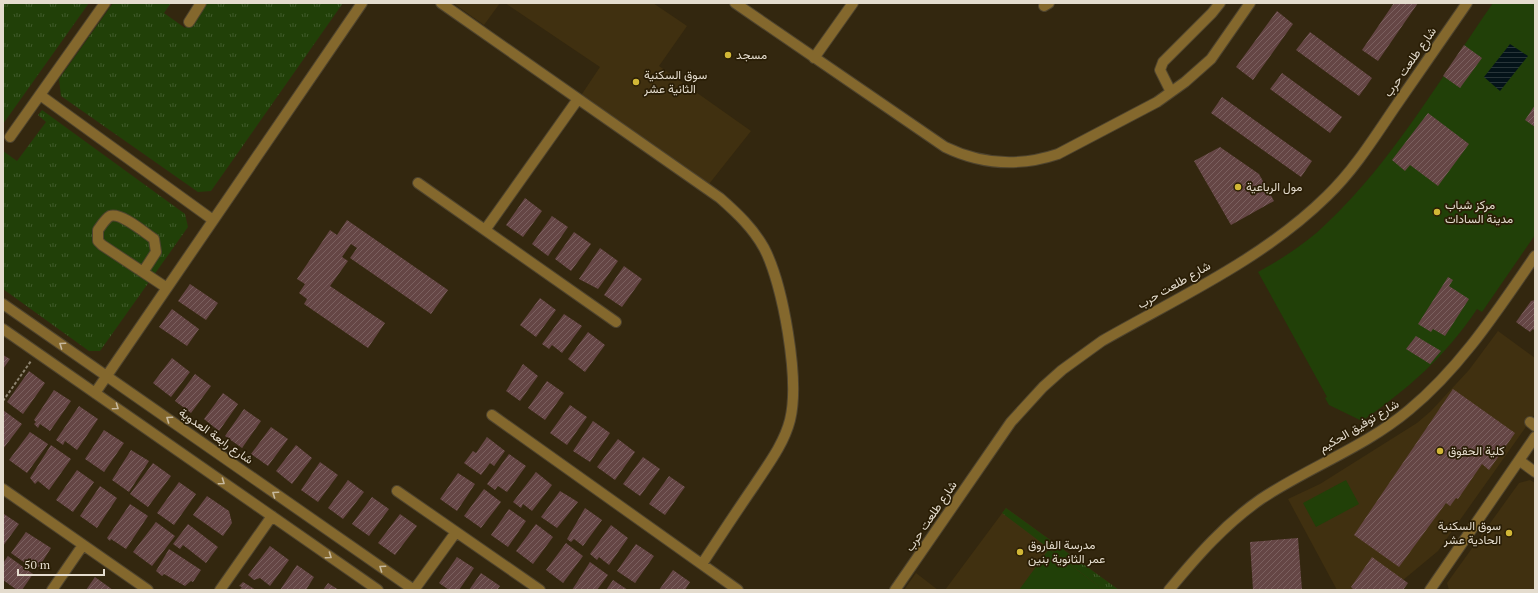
<svg xmlns="http://www.w3.org/2000/svg" width="1538" height="593" font-family="'PT Serif',Vazirmatn,serif">
<defs>
<pattern id="park-tufts" width="24" height="20" patternUnits="userSpaceOnUse"><rect width="24" height="20" fill="#214008"/><path d="M3 7l-1-3M5 7V3M7 7l1-3M15 17l-1-3M17 17v-4M19 17l1-3" fill="none" stroke="#415b2b"/></pattern>
<pattern id="water-rules" width="6" height="5" patternUnits="userSpaceOnUse"><rect width="6" height="5" fill="#041319"/><path d="M0 2.5h6" fill="none" stroke="#283539"/></pattern>
<pattern id="building-hatch" width="6" height="6" patternUnits="userSpaceOnUse"><rect width="6" height="6" fill="#654645"/><path d="M-1 1l2-2M0 6l6-6M5 7l2-2" fill="none" stroke="#7b605f"/></pattern>
</defs>
<rect width="100%" height="100%" fill="#33270f"/>
<path fill="#403010" d="M 453,3 L 500,3 L 484,25 Z
M 505,3 L 653,3 L 687,26 L 659,66 L 751,131 L 709,184 L 580,97 L 600,67 Z
M 1498,331 L 1535,358 L 1535,414 L 1438,551 L 1391,590 L 1337,590 L 1288,499 L 1320,484 L 1417,423 L 1431,411 L 1469,370 Z
M 1530,480 L 1535,483 L 1535,590 L 1449,590 L 1447,583 L 1519,483 Z
M 1006,508 L 1119,590 L 945,590 Z
M 916,573 L 938,590 L 904,590 Z"/>
<path fill="url(#park-tufts)" d="M 3,3 L 89,3 L 3,124 Z
M 113,3 L 171,3 L 164,13 L 185,28 L 202,3 L 343,3 L 211,191 L 198,192 L 61,96 L 59,79 Z
M 42,110 L 185,214 L 188,227 L 100,351 L 89,351 L 3,289 L 3,151 L 17,161 L 46,122 L 38,115 Z
M 1006,508 L 1119,590 L 1104,590 L 1002,513 Z"/>
<path fill="#214008" d="M 1493,3 L 1535,3 L 1535,235 L 1482,312 L 1477,309 C 1446,356 1408,389 1362,421 L 1329,405 L 1325,398 L 1327,397 L 1258,272 C 1283,258 1307,243 1327,223 C 1392,162 1442,76 1493,3 Z
M 1346,480 L 1359,504 L 1316,527 L 1303,503 Z
M 1049,549 L 1104,590 L 1019,590 Z"/>
<path fill="url(#water-rules)" d="M 1510,44 L 1528,56 L 1500,91 L 1484,77 Z"/>
<path fill="url(#building-hatch)" d="M 1394,3 L 1418,3 L 1378,61 L 1362,50 Z
M 1277,11 L 1293,24 L 1253,80 L 1236,67 Z
M 1310,32 L 1372,78 L 1359,96 L 1296,50 Z
M 1464,45 L 1482,58 L 1460,88 L 1443,76 Z
M 1282,73 L 1342,117 L 1330,133 L 1270,89 Z
M 1222,97 L 1312,161 L 1301,177 L 1211,113 Z
M 1535,105 L 1535,127 L 1525,120 Z
M 1428,113 L 1469,144 L 1438,186 L 1410,165 L 1405,171 L 1392,160 Z
M 1220,147 L 1259,174 L 1274,201 L 1231,225 L 1194,161 Z
M 525,198 L 542,211 L 523,237 L 506,225 Z
M 552,216 L 568,227 L 548,256 L 532,244 Z
M 347,220 L 448,290 L 431,314 L 350,258 L 357,248 L 351,244 L 342,257 L 348,261 L 330,286 L 385,323 L 368,348 L 304,304 L 307,299 L 299,293 L 305,284 L 297,279 L 330,230 L 337,235 Z
M 574,232 L 591,244 L 571,271 L 555,259 Z
M 600,248 L 618,261 L 598,289 L 579,279 Z
M 624,266 L 642,279 L 622,307 L 604,295 Z
M 1448,277 L 1453,280 L 1449,286 L 1469,299 L 1445,336 L 1433,329 L 1431,332 L 1418,324 Z
M 190,284 L 218,303 L 206,320 L 178,301 Z
M 540,298 L 556,310 L 536,337 L 520,325 Z
M 1535,300 L 1535,331 L 1533,329 L 1530,332 L 1516,322 L 1531,301 Z
M 172,309 L 199,329 L 187,346 L 159,327 Z
M 564,314 L 582,326 L 562,353 L 552,345 L 549,349 L 542,344 Z
M 588,332 L 605,345 L 585,372 L 568,359 Z
M 1416,336 L 1441,351 L 1430,364 L 1406,349 Z
M 3,355 L 10,359 L 3,369 Z
M 172,358 L 190,372 L 171,397 L 153,383 Z
M 523,364 L 538,376 L 520,401 L 506,391 Z
M 29,371 L 45,383 L 23,414 L 7,402 Z
M 195,374 L 211,386 L 191,413 L 175,401 Z
M 547,381 L 564,393 L 545,420 L 528,408 Z
M 1453,389 L 1515,433 L 1489,470 L 1482,464 L 1458,499 L 1456,498 L 1450,506 L 1446,503 L 1399,567 L 1354,535 Z
M 54,390 L 71,401 L 50,431 L 40,424 L 38,428 L 34,424 L 36,422 L 34,420 Z
M 223,393 L 238,404 L 219,431 L 204,419 Z
M 570,405 L 587,417 L 567,445 L 550,433 Z
M 79,406 L 98,419 L 77,450 L 65,441 L 63,445 L 56,440 Z
M 244,409 L 261,421 L 242,448 L 225,436 Z
M 3,410 L 22,424 L 3,449 Z
M 593,421 L 610,433 L 590,462 L 573,451 Z
M 271,427 L 288,439 L 268,466 L 251,454 Z
M 104,430 L 124,443 L 104,472 L 85,459 Z
M 30,432 L 48,444 L 27,473 L 9,460 Z
M 487,437 L 505,451 L 494,466 L 490,463 L 481,475 L 464,463 L 473,451 L 476,453 Z
M 618,439 L 635,452 L 615,480 L 597,467 Z
M 51,445 L 71,459 L 49,490 L 38,481 L 35,484 L 30,478 Z
M 296,445 L 312,458 L 292,484 L 276,471 Z
M 131,450 L 149,461 L 129,492 L 112,480 Z
M 509,454 L 526,466 L 507,492 L 498,486 L 495,490 L 487,484 Z
M 643,457 L 660,469 L 640,496 L 623,484 Z
M 320,462 L 338,475 L 318,502 L 301,490 Z
M 153,463 L 171,476 L 148,507 L 130,494 Z
M 77,470 L 94,482 L 73,512 L 56,500 Z
M 536,472 L 552,485 L 532,511 L 523,504 L 521,508 L 513,502 Z
M 458,473 L 475,484 L 457,511 L 440,499 Z
M 669,476 L 685,487 L 665,515 L 649,504 Z
M 348,480 L 364,492 L 343,519 L 328,508 Z
M 179,482 L 196,494 L 174,525 L 157,513 Z
M 100,486 L 117,498 L 97,528 L 80,516 Z
M 484,489 L 501,502 L 481,528 L 464,516 Z
M 560,491 L 578,502 L 557,528 L 541,517 Z
M 207,496 L 229,511 L 232,523 L 223,536 L 193,515 Z
M 372,497 L 389,509 L 369,536 L 352,524 Z
M 130,504 L 148,516 L 126,549 L 111,539 L 110,541 L 107,538 Z
M 585,508 L 602,520 L 583,546 L 574,539 L 571,542 L 567,539 Z
M 509,509 L 526,521 L 508,547 L 491,535 Z
M 4,514 L 19,524 L 3,546 L 3,515 Z
M 400,514 L 417,526 L 395,555 L 378,543 Z
M 156,522 L 175,536 L 152,566 L 133,552 Z
M 188,524 L 218,547 L 206,563 L 183,545 L 180,549 L 173,544 Z
M 536,524 L 553,537 L 533,564 L 516,551 Z
M 611,525 L 628,538 L 609,565 L 599,557 L 597,560 L 590,554 Z
M 26,532 L 51,548 L 39,567 L 30,563 L 28,565 L 11,553 Z
M 1298,538 L 1302,590 L 1253,590 L 1250,542 Z
M 566,543 L 583,556 L 563,583 L 546,570 Z
M 636,544 L 654,556 L 635,583 L 617,571 Z
M 270,546 L 289,560 L 270,586 L 260,578 L 254,580 L 248,575 Z
M 169,549 L 201,570 L 193,582 L 191,581 L 185,586 L 164,574 L 162,576 L 156,571 Z
M 8,556 L 33,574 L 22,590 L 17,590 L 3,580 L 3,563 Z
M 457,557 L 474,568 L 459,590 L 449,590 L 439,583 Z
M 1372,557 L 1408,583 L 1403,590 L 1354,590 L 1351,587 Z
M 590,562 L 608,575 L 597,590 L 572,590 Z
M 297,565 L 314,577 L 306,590 L 280,590 Z
M 673,570 L 690,582 L 685,590 L 659,590 Z
M 481,573 L 500,586 L 497,590 L 469,590 Z
M 95,577 L 113,590 L 86,590 Z
M 613,580 L 628,590 L 606,590 Z
M 243,582 L 256,590 L 239,590 L 242,587 L 239,586 Z
M 328,583 L 339,590 L 323,590 Z"/>
<g fill="none" stroke-linecap="round" stroke-linejoin="round">
<g stroke="#4f442e" stroke-width="12">
<path id="minor" d="M 441,3 L 720,198 C 737,213 753,228 764,248 C 783,284 800,380 790,420 C 784,444 767,466 754,486 C 736,512 719,538 702,564
M 735,3 L 945,147 C 982,165 1019,167 1058,154 L 1157,102 L 1185,82 L 1211,59 L 1250,3
M 1044,6 L 1049,3
M 189,22 L 201,3
M 814,58 L 853,3
M 1171,92 L 1160,70 L 1163,62 L 1212,13 L 1220,3
M 40,95 L 213,220
M 10,137 L 105,3
M 418,183 L 616,322
M 485,230 L 578,99
M 143,272 L 156,252 L 154,239 C 145,233 121,212 110,216 C 105,219 101,226 98,230 L 98,241 L 102,245 L 167,288
M 3,304 L 414,590
M 3,329 L 378,590
M 95,393 L 362,3
M 492,415 L 738,590
M 1530,422 L 1535,426
M 1520,461 L 1535,472
M 3,489 L 148,590
M 397,491 L 540,590
M 52,590 L 83,545
M 220,590 L 272,516
M 414,590 L 456,532
M 895,590 L 1011,422 L 1043,387 L 1062,370 L 1102,341 C 1179,297 1263,259 1327,196 C 1354,170 1374,138 1395,107 C 1419,72 1443,38 1467,3
M 1169,590 C 1197,556 1225,524 1261,499 C 1309,467 1365,447 1409,410 C 1461,367 1497,311 1535,256
M 1430,590 L 1535,437"/>
</g>
<path stroke="#8e8471" stroke-width="2" stroke-dasharray="3 2" stroke-linecap="butt" d="M 3,401 L 31,361"/>
<use href="#minor" stroke="#84682d" stroke-width="10"/>
</g>
<defs><path id="oneway-chevron" d="M-2-3.5L2.5 0L-2 3.5" fill="none" stroke-width="1.6" stroke-linecap="round" stroke-linejoin="round"/></defs>
<g stroke="#c7b99e">
<use href="#oneway-chevron" transform="translate(62 345) rotate(-145)"/>
<use href="#oneway-chevron" transform="translate(116 407) rotate(35)"/>
<use href="#oneway-chevron" transform="translate(169 419) rotate(-145)"/>
<use href="#oneway-chevron" transform="translate(222 482) rotate(35)"/>
<use href="#oneway-chevron" transform="translate(275 494) rotate(-145)"/>
<use href="#oneway-chevron" transform="translate(329 556) rotate(35)"/>
<use href="#oneway-chevron" transform="translate(382 568) rotate(-145)"/>
</g>
<g fill="#d2b736" stroke="#291d05" stroke-width="1.5">
<circle cx="728" cy="55" r="4"/>
<circle cx="636" cy="82" r="4"/>
<circle cx="1238" cy="187" r="4"/>
<circle cx="1437" cy="212" r="4"/>
<circle cx="1440" cy="451" r="4"/>
<circle cx="1509" cy="533" r="4"/>
<circle cx="1020" cy="552" r="4"/>
</g>
<g text-anchor="middle" stroke-width="3.5" stroke-linejoin="round" paint-order="stroke">
<g font-size="12" fill="#e4dcce" stroke="#291d05" text-anchor="start">
<text x="736" y="59">مسجد</text>
<text x="644" y="79">سوق السكنية<tspan x="644" dy="14">الثانية عشر</tspan></text>
<text x="1246" y="191">مول الرباعية</text>
<text x="1445" y="209">مركز شباب<tspan x="1445" dy="14">مدينة السادات</tspan></text>
<text x="1448" y="455">كلية الحقوق</text>
<text x="1501" y="530" text-anchor="end">سوق السكنية<tspan x="1501" dy="14">الحادية عشر</tspan></text>
<text x="1028" y="549">مدرسة الفاروق<tspan x="1028" dy="14">عمر الثانوية بنين</tspan></text>
</g>
<g font-size="12" fill="#e4dcce" stroke="#291d05">
<text transform="translate(1410 62) rotate(-55)" y="4">شارع طلعت حرب</text>
<text transform="translate(1174 285) rotate(-30)" y="4">شارع طلعت حرب</text>
<text transform="translate(1359 426) rotate(-31)" y="4">شارع توفيق الحكيم</text>
<text transform="translate(216 436) rotate(35)" y="4">شارع رابعة العدوية</text>
<text transform="translate(931 516) rotate(-56)" y="4">شارع طلعت حرب</text>
</g>
</g>
<rect width="1538" height="593" fill="none" stroke="#e4dcce" stroke-width="8"/>
<path d="M18 569v6h86v-6" fill="none" stroke="#e4dcce" stroke-width="2"/>
<text x="24" y="569" font-size="12" fill="#e4dcce" stroke="#291d05" stroke-width="3" paint-order="stroke">50 m</text>
</svg>
